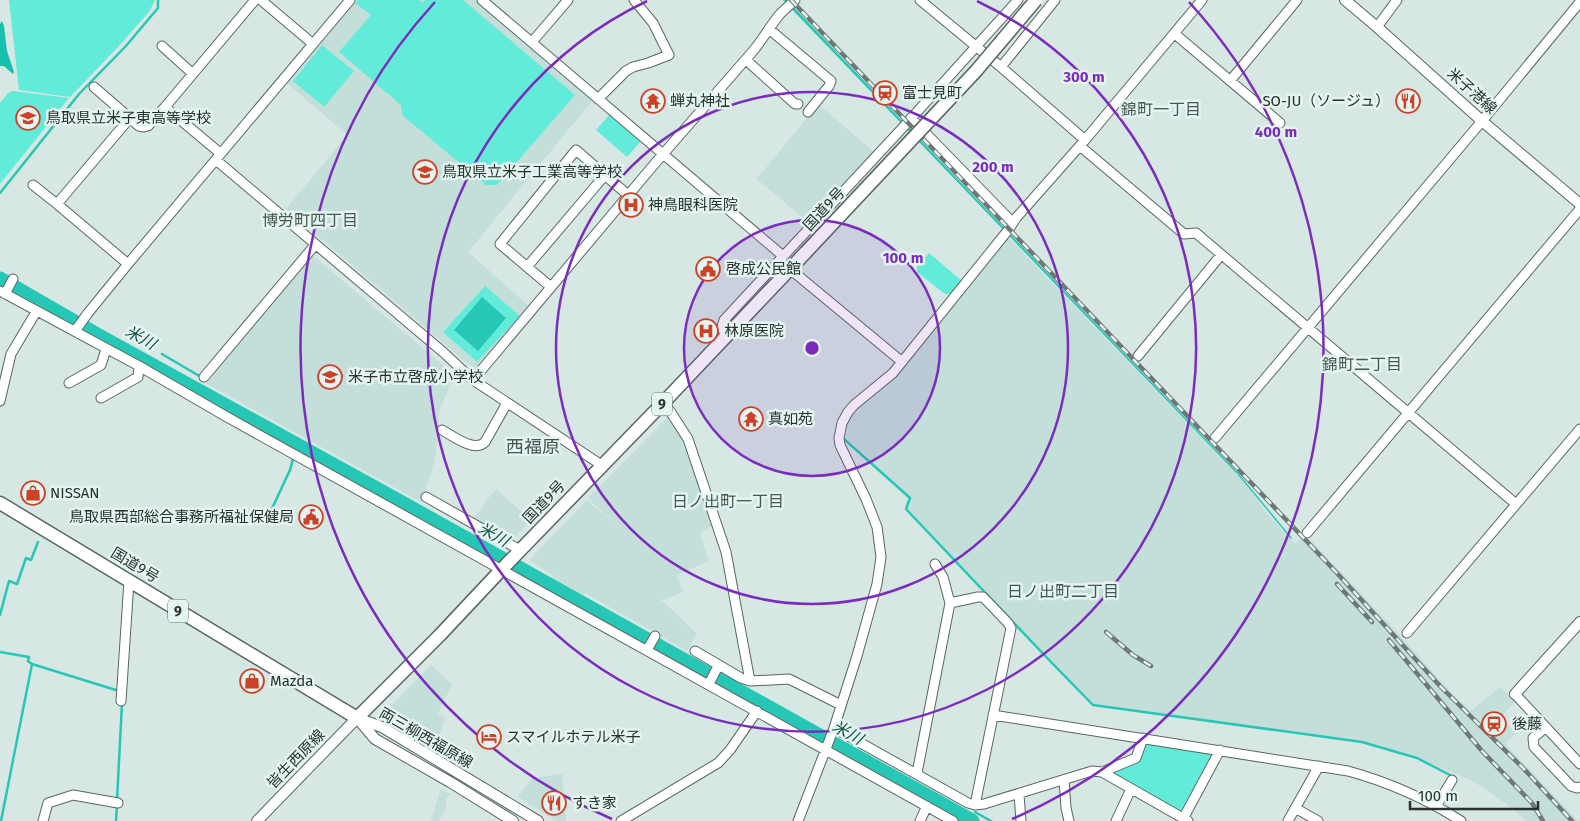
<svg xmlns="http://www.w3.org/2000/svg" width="1580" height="821" font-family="'Fira Sans','Noto Sans JP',sans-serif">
<rect width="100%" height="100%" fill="#d6e7e4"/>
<path fill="#c4ded9" d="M 354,0 L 475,0 L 593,100 L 468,252 L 531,308 L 477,370 L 473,368 L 286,209 L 347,135 L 286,82 Z
M 818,104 L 874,152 L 809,223 L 757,179 Z
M 1008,237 L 1246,484 L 1265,511 L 1294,543 L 1307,536 L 1408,644 L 1453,695 L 1471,711 L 1500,687 L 1516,700 L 1501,717 L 1515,733 L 1505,744 L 1578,821 L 1526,821 L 1509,806 L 1473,781 L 1418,758 L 1362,741 L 1095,706 L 1049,660 L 907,509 L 910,498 L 844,436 L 846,424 L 854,411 L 875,394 L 886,383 Z
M 311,254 L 450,371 L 453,376 L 439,412 L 436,452 L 432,471 L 422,499 L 419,501 L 204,382 L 206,378 Z
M 669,416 L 681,433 L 714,525 L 700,533 L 709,561 L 677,575 L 683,592 L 660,601 L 666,604 L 697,634 L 687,651 L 585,593 L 583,595 L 572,589 L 552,578 L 553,575 L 529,560 L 587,500 L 619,528 L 588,498 Z
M 496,489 L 531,520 L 511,541 L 472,519 L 484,506 L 483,505 Z
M 431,665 L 452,684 L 438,714 L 445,717 L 436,750 L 393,724 L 391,706 Z
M 562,774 L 566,821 L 557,821 L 518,797 L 532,778 Z
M 441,789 L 450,794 L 446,799 L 446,808 L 439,821 L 431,821 Z"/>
<path fill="#63ebd9" d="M 9,0 L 155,0 L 149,12 L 117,48 L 70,97 L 19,90 Z
M 358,0 L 419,0 L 423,3 L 425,0 L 463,0 L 575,95 L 497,185 L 486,185 L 402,115 L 401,105 L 339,52 L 371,15 L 355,3 Z
M 322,45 L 354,71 L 324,107 L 293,81 Z
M 13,91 L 69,98 L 0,184 L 0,103 L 8,93 Z
M 610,114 L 641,141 L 627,157 L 596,130 Z
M 929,253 L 962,281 L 951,293 L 945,294 L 917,272 L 917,266 Z
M 485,286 L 520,316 L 477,362 L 443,332 Z
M 1148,743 L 1214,753 L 1184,812 L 1180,813 L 1114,775 L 1114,770 L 1138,761 L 1144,745 Z"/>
<path fill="#17c0ae" d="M 2,21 L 4,26 L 7,51 L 14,72 L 13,74 L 4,66 L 0,66 L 0,24 Z"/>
<path fill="#27c7b5" d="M 783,0 L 787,0 L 1240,475 L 1292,538 L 1291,539 L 1238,475 Z
M 482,297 L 506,318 L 478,351 L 454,330 Z"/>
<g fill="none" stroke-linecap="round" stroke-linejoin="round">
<path stroke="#27c7b5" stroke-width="2.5" d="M 0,193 L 79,94 L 125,47 L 158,8 L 158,0
M 162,354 L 201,377
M 844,439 L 910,498 L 906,509 L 1050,661 L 1093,705 L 1362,742 L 1417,758 L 1452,776
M 268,517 L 290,470 L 293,459
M 0,615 L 9,581 L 17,584 L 26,558 L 31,560 L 38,542
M 0,652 L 29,657 L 28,661
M 29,662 L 32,664 L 119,691
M 117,800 L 122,703
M 975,812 L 991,821
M 1,821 L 32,664
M 116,821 L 117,805"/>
<path stroke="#27c7b5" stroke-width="15" d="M 0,279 L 97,335 L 384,493 L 972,821"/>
<g stroke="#586765" stroke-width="11">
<path id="minor" d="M 261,0 L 313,44
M 482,0 L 783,256
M 920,0 L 1001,67 L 1085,140
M 1377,27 L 1397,0
M 769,29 L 831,81 L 829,86 L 808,112
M 1175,34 L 1280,123
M 532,42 L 568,0
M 162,46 L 193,74
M 746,60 L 795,104 L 798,104
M 1001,67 L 1055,0
M 1230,81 L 1297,0
M 94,87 L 139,126 L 144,127 L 148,126 L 165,107
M 598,99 L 626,71 L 633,67 L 648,63 L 669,55 L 653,23 L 634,0
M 911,118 L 1013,223
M 1080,146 L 1184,234 L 1196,233 L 1516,504
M 220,153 L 165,107 L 255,0
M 216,160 L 443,352 L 473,380 L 603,466
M 33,185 L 57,204 L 129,119
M 57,204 L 128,264
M 527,267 L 605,175
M 790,269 L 901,361
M 551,287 L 500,244 L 576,150 L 628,195
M 0,291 L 139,366 L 227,417 L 953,821
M 5,294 L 13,279
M 75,331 L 88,313 L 128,264 L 350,0
M 726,337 L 722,327 L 724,320 L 907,123 L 1018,0
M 1138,356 L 1221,255
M 204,377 L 315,245
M 473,380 L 657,161 L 753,51 C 763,39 770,26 780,14 C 785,9 790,5 795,0
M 69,383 L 101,365 L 106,349
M 101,398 L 138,377 L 139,366
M 0,401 L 11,354 L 36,312
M 663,403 L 670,411 L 688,439 L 726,552 L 750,681
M 442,430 C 453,436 475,453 485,442 L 507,403
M 1215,438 L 1482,121 L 1580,2
M 426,497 L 520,550
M 1307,533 L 1580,209
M 935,564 L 943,577 L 950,603
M 1407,633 L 1580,429
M 647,650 L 655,636
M 695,651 L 741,678 L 750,681 L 789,679 L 841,705
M 709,684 L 718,666
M 1515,694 L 1580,764
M 121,701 L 129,581
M 993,715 L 1348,771 C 1388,782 1425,798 1461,821
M 1546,727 L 1533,738 L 1534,747 L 1571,786 L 1577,788 L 1580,787
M 834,728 L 968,803 L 975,805 L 984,804 L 1092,771 L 1102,772 L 1188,821
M 1102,772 L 1136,758 L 1143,738
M 917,773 L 950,603 L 978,597 L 983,597 L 1008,623 L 1011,628 L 975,805
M 1064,780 L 1066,808 L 1069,821
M 1019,794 L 1021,821
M 1437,805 L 1452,780
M 1295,808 L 1318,821
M 1183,819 L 1220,750
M 43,821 L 48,803 L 73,795 L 118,803
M 621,821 L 718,763 L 730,750 L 757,711
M 798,821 L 834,728 L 857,656 L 877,584 L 881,557 L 877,527 L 866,499 L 840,445 L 839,438 L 842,423 L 848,412 L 854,405 L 893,373 L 1009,229 L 1016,218 L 1085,140 L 1202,0
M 920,821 L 927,806
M 1116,821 L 1131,789
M 1288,821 L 1319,766"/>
</g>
<g stroke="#586765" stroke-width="12">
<path id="major" d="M 1345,0 L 1377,27 L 1482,121 L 1580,204
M 1515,694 L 1580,622
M 357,718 L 382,727 L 538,821
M 358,719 L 375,739 L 450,782 L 513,821
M 257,821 L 357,718"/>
</g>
<g stroke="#586765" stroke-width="15">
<path id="highway" d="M 0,503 L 357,718 L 440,635 L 501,570 L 663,403 L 806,252"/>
</g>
<use href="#minor" stroke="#fff" stroke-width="9"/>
<use href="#major" stroke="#fff" stroke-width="10"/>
<use href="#highway" stroke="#fff" stroke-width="12"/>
<g stroke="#6e7977" stroke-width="4.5">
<path id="rail" d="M 791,0 L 1336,572 L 1440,686 L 1524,769 L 1572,821
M 1337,584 L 1372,622
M 1106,632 L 1133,655 L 1151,666
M 1389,640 L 1482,751 L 1532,803 L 1543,821"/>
</g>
<use href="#rail" stroke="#e3f4f1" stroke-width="2.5" stroke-dasharray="8" stroke-linecap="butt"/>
<g stroke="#586765" stroke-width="15" stroke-linecap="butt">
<path id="highway-bridge" d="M 806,252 L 976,71 L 1036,0"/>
</g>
<use href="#highway-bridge" stroke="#fff" stroke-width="12"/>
</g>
<circle cx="812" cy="348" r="128" fill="#7b2cbf" fill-opacity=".12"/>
<g fill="none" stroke="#7b2cbf" stroke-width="2.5">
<circle cx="812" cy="348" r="128"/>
<circle cx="812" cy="348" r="256"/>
<path d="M977 1A384 384 0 1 1 647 1"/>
<path d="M612 819A512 512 0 0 1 435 2M1189 2A512 512 0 0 1 1012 819"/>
</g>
<defs>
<g id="station-ring" transform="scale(1.25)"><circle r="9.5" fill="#e3f4f1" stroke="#cd4127" stroke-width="1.5"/><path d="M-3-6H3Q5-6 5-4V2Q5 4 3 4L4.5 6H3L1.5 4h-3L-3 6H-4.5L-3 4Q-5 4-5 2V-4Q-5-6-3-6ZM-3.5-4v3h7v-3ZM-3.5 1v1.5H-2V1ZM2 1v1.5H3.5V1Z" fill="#cd4127"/></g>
<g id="temple-ring" transform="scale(1.25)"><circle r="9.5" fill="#e3f4f1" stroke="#cd4127" stroke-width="1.5"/><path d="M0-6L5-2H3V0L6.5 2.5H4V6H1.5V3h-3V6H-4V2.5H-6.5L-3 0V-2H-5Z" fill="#cd4127"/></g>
<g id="restaurant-ring" transform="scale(1.25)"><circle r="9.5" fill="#e3f4f1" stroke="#cd4127" stroke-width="1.5"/><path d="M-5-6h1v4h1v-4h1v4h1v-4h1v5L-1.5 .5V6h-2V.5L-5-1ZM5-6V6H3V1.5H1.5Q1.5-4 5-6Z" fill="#cd4127"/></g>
<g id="school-ring" transform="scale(1.25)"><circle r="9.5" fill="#e3f4f1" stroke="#cd4127" stroke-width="1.5"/><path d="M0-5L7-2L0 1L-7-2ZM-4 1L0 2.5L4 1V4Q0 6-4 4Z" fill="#cd4127"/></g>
<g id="hospital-ring" transform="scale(1.25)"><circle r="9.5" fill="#e3f4f1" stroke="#cd4127" stroke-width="1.5"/><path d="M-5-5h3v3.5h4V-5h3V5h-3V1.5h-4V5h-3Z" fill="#cd4127"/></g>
<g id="civic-ring" transform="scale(1.25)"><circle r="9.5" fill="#e3f4f1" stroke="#cd4127" stroke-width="1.5"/><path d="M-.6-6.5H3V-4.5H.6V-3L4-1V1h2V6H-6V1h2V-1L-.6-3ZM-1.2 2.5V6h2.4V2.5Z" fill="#cd4127"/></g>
<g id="shop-ring" transform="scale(1.25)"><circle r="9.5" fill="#e3f4f1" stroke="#cd4127" stroke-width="1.5"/><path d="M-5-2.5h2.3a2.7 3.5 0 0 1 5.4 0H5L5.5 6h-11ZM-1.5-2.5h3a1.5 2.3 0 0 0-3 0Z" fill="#cd4127"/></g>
<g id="hotel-ring" transform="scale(1.25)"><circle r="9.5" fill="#e3f4f1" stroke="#cd4127" stroke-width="1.5"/><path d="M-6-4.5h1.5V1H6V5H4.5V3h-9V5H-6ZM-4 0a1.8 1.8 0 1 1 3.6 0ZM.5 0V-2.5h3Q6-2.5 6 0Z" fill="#cd4127"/></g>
</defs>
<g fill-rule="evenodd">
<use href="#station-ring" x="885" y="93"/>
<use href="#temple-ring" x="653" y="101"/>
<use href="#restaurant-ring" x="1408" y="101"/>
<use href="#school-ring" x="28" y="118"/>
<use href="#school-ring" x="425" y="172"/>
<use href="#hospital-ring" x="631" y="205"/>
<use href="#civic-ring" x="708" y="269"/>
<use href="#hospital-ring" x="706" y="331"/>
<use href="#school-ring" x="330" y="377"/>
<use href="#temple-ring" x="751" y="419"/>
<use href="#shop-ring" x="33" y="493"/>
<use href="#civic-ring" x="311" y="517"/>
<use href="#shop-ring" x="252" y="681"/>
<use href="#station-ring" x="1494" y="724"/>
<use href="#hotel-ring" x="489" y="737"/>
<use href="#restaurant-ring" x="554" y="803"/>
</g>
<g text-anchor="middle" stroke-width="5" stroke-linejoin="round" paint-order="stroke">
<g fill="#e3f4f1" stroke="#626c69" stroke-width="1">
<rect x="652" y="392.5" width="20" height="23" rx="4"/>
<rect x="168" y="599.5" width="20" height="23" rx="4"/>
</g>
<g font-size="14" font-weight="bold" fill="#2a312f">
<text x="662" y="409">9</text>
<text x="178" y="616">9</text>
</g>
<g font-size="15" fill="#2a312f" stroke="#e3f4f1">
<text transform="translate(1472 91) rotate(42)" y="5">米子港線</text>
<text transform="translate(824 209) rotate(-47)" y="5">国道9号</text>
<text transform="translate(544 502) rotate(-46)" y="5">国道9号</text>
<text transform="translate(135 565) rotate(31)" y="5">国道9号</text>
<text transform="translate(426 738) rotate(30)" y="5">両三柳西福原線</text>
<text transform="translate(296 759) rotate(-46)" y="5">皆生西原線</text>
</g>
<g font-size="15" fill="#2a312f" stroke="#e3f4f1" text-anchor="start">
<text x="902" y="98">富士見町</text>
<text x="670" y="106">蝉丸神社</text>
<text x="1390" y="106" text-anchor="end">SO-JU（ソージュ）</text>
<text x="46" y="123">鳥取県立米子東高等学校</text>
<text x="442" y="177">鳥取県立米子工業高等学校</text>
<text x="648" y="210">神鳥眼科医院</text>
<text x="726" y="274">啓成公民館</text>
<text x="724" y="336">林原医院</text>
<text x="348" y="382">米子市立啓成小学校</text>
<text x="768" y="424">真如苑</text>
<text x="50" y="498">NISSAN</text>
<text x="294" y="522" text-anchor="end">鳥取県西部総合事務所福祉保健局</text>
<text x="270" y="686">Mazda</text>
<text x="1512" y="729">後藤</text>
<text x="506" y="742">スマイルホテル米子</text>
<text x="572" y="808">すき家</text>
</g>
<g font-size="16" fill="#485754" stroke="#e3f4f1">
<text x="1161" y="115">錦町一丁目</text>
<text x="310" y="226">博労町四丁目</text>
<text x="1362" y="370">錦町二丁目</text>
<text x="728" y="507">日ノ出町一丁目</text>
<text x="1063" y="597">日ノ出町二丁目</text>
</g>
<g font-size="16" font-style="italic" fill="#115048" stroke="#e3f4f1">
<text transform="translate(141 337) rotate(29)" y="6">米川</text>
<text transform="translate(494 534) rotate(29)" y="6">米川</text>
<text transform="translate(848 732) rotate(29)" y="6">米川</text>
</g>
<g font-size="18" fill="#485754" stroke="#e3f4f1">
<text x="533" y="453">西福原</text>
</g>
</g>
<circle cx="812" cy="348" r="8" fill="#7b2cbf" stroke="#e3f4f1" stroke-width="2.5"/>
<g font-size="15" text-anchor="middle" font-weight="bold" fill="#7b2cbf" stroke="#e3f4f1" stroke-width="5" stroke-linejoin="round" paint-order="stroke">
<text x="1084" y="82">300 m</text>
<text x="1276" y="137">400 m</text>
<text x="993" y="172">200 m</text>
<text x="903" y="263">100 m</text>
</g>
<path d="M1410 801v8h128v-8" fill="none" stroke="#2a312f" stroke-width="2.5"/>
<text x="1418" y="801" font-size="15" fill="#2a312f" stroke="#e3f4f1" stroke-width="4" paint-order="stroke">100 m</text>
</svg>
